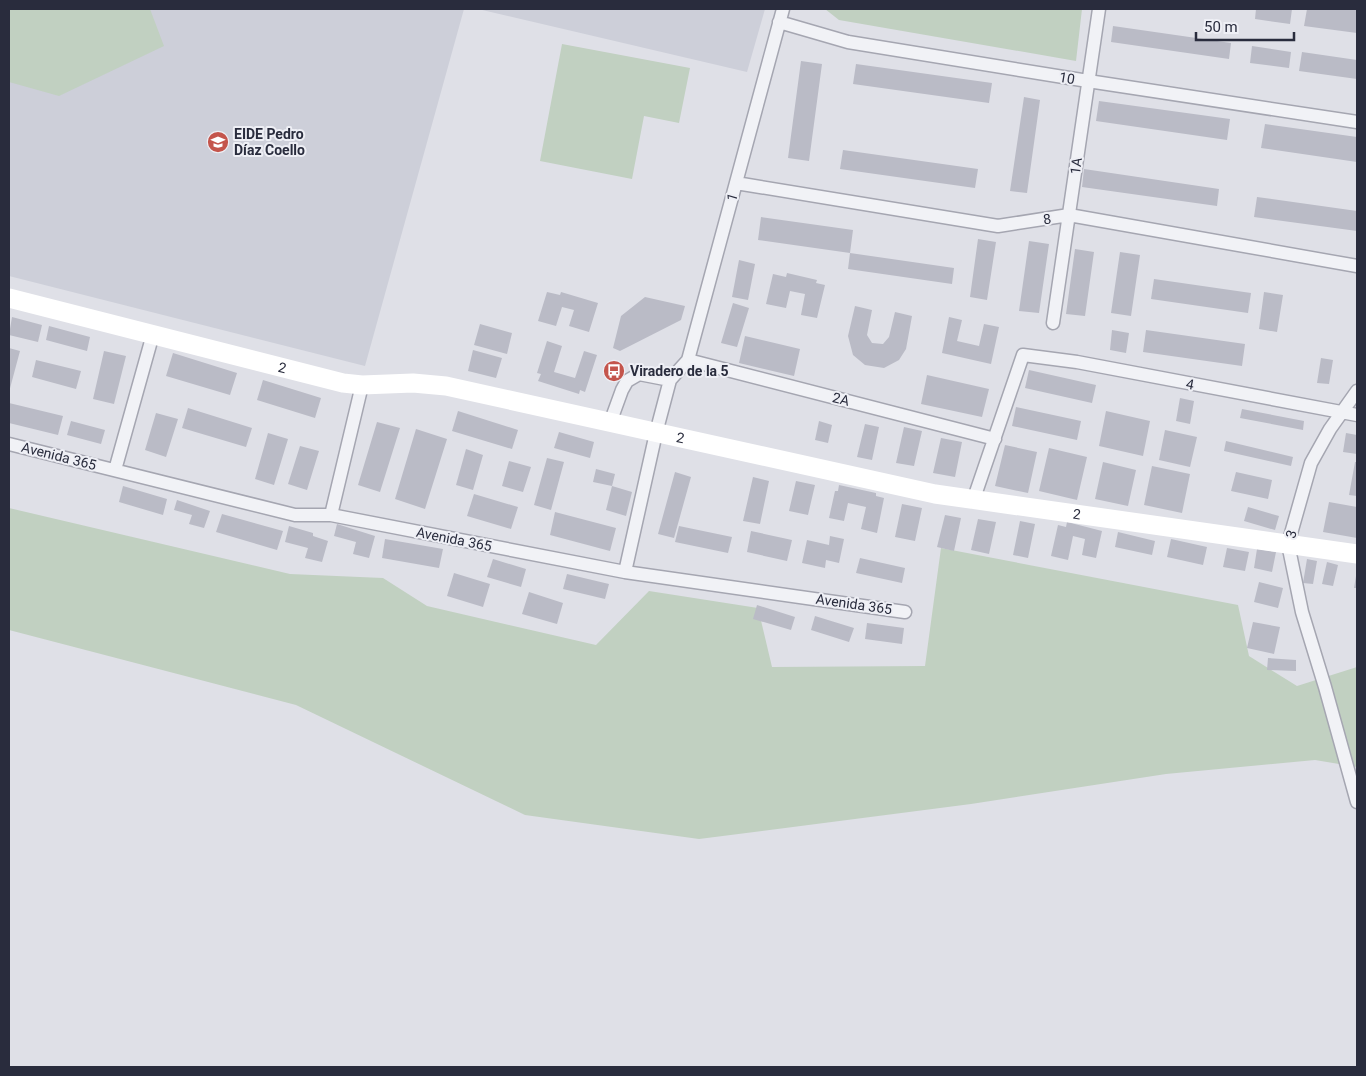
<svg xmlns="http://www.w3.org/2000/svg" width="1366" height="1076" font-family="Roboto,sans-serif">
<rect width="100%" height="100%" fill="#dfe0e7"/>
<path fill="#cdcfd9" d="M 9,9 L 464,9 L 365,366 L 9,276 Z
M 478,9 L 765,9 L 747,72 Z"/>
<path fill="#c1d0c1" d="M 9,9 L 150,9 L 164,46 L 59,96 L 9,82 Z
M 825,9 L 1082,9 L 1076,61 L 839,20 Z
M 562,44 L 690,68 L 679,123 L 644,116 L 632,179 L 540,161 Z
M 9,508 L 290,574 L 383,578 L 427,606 L 596,645 L 649,591 L 758,608 L 772,667 L 925,666 L 941,548 L 1238,605 L 1249,656 L 1297,686 L 1357,667 L 1357,767 L 1315,760 L 1166,774 L 971,804 L 699,839 L 525,815 L 296,705 L 9,630 Z"/>
<path fill="#babbc6" d="M 1256,9 L 1292,9 L 1290,24 L 1255,19 Z
M 1307,9 L 1357,9 L 1357,33 L 1304,26 Z
M 1113,26 L 1231,43 L 1229,59 L 1111,42 Z
M 1252,46 L 1291,52 L 1289,68 L 1250,63 Z
M 1302,52 L 1357,60 L 1357,79 L 1299,71 Z
M 801,61 L 822,64 L 809,161 L 788,158 Z
M 856,64 L 992,83 L 989,103 L 853,84 Z
M 1024,97 L 1040,100 L 1027,193 L 1010,191 Z
M 1099,101 L 1230,119 L 1227,140 L 1096,121 Z
M 1265,124 L 1357,137 L 1357,162 L 1261,148 Z
M 843,150 L 978,169 L 975,188 L 840,169 Z
M 1084,169 L 1219,189 L 1217,206 L 1082,187 Z
M 1257,197 L 1357,211 L 1357,231 L 1254,217 Z
M 761,217 L 853,230 L 850,253 L 758,240 Z
M 978,239 L 996,242 L 987,300 L 970,297 Z
M 1029,241 L 1049,244 L 1039,313 L 1019,311 Z
M 1075,249 L 1094,252 L 1085,316 L 1066,314 Z
M 1120,252 L 1140,255 L 1131,316 L 1111,313 Z
M 850,253 L 954,268 L 952,284 L 848,269 Z
M 739,260 L 755,264 L 748,300 L 732,297 Z
M 787,273 L 817,280 L 816,283 L 825,285 L 817,318 L 801,315 L 805,294 L 790,291 L 786,308 L 766,304 L 773,274 L 786,277 Z
M 1154,279 L 1251,293 L 1248,313 L 1151,299 Z
M 547,292 L 560,295 L 561,292 L 598,303 L 589,332 L 569,326 L 574,310 L 562,307 L 556,326 L 538,321 Z
M 1264,292 L 1283,295 L 1277,332 L 1259,329 Z
M 645,297 L 685,306 L 681,320 L 620,351 L 613,348 L 621,316 Z
M 733,303 L 749,308 L 737,347 L 721,343 Z
M 855,306 L 872,310 L 867,335 L 872,343 L 883,344 L 889,337 L 895,312 L 912,316 L 906,349 L 899,360 L 884,368 L 865,365 L 853,355 L 848,336 Z
M 12,317 L 42,325 L 38,342 L 9,335 Z
M 949,317 L 962,320 L 957,341 L 979,346 L 984,324 L 999,327 L 991,364 L 942,353 Z
M 480,324 L 512,333 L 507,354 L 474,345 Z
M 49,326 L 90,337 L 87,351 L 46,340 Z
M 1112,330 L 1129,333 L 1126,353 L 1110,350 Z
M 1146,330 L 1245,344 L 1242,366 L 1143,352 Z
M 745,336 L 800,349 L 794,376 L 739,363 Z
M 547,341 L 562,346 L 554,372 L 575,378 L 584,351 L 597,355 L 585,392 L 580,390 L 579,394 L 538,381 L 541,374 L 537,373 Z
M 9,348 L 20,351 L 9,392 Z
M 473,350 L 502,358 L 496,378 L 468,371 Z
M 104,351 L 126,356 L 114,404 L 93,399 Z
M 173,353 L 237,373 L 230,395 L 166,376 Z
M 1321,358 L 1333,360 L 1329,384 L 1317,383 Z
M 36,360 L 81,371 L 76,389 L 32,377 Z
M 1029,370 L 1096,385 L 1092,403 L 1025,388 Z
M 927,375 L 989,389 L 982,417 L 921,404 Z
M 263,380 L 321,398 L 315,418 L 257,400 Z
M 1180,398 L 1194,401 L 1190,424 L 1176,421 Z
M 9,403 L 63,416 L 58,435 L 9,423 Z
M 1016,407 L 1081,421 L 1077,440 L 1012,426 Z
M 188,408 L 252,428 L 246,447 L 182,428 Z
M 1242,409 L 1304,421 L 1303,430 L 1240,418 Z
M 458,411 L 518,430 L 512,449 L 452,431 Z
M 1106,411 L 1150,421 L 1143,456 L 1099,446 Z
M 156,413 L 178,419 L 166,457 L 145,450 Z
M 71,421 L 105,430 L 101,444 L 67,435 Z
M 819,421 L 832,425 L 828,443 L 815,440 Z
M 377,422 L 400,428 L 380,492 L 358,485 Z
M 865,424 L 879,427 L 872,460 L 857,457 Z
M 904,427 L 922,431 L 914,466 L 896,463 Z
M 416,429 L 447,439 L 425,509 L 395,499 Z
M 1165,430 L 1197,437 L 1190,467 L 1159,460 Z
M 559,432 L 594,442 L 590,458 L 554,448 Z
M 268,433 L 288,439 L 274,485 L 255,479 Z
M 1346,433 L 1357,435 L 1357,454 L 1343,452 Z
M 941,438 L 962,442 L 955,477 L 933,473 Z
M 1226,441 L 1293,457 L 1291,466 L 1224,451 Z
M 1005,445 L 1037,452 L 1028,493 L 995,486 Z
M 300,446 L 319,451 L 307,490 L 288,484 Z
M 1049,448 L 1087,457 L 1077,500 L 1039,491 Z
M 466,449 L 483,455 L 473,490 L 456,485 Z
M 547,458 L 564,462 L 551,510 L 534,505 Z
M 509,461 L 531,467 L 523,492 L 502,486 Z
M 1103,462 L 1136,470 L 1128,506 L 1095,499 Z
M 1355,462 L 1357,462 L 1357,496 L 1349,495 Z
M 1152,466 L 1190,474 L 1182,513 L 1144,505 Z
M 596,469 L 615,474 L 612,486 L 593,482 Z
M 675,472 L 691,477 L 674,538 L 658,534 Z
M 1236,472 L 1272,480 L 1268,499 L 1231,491 Z
M 753,477 L 769,481 L 760,524 L 743,521 Z
M 796,481 L 815,485 L 808,515 L 789,511 Z
M 839,485 L 876,493 L 876,496 L 884,498 L 877,533 L 861,529 L 866,507 L 848,503 L 844,521 L 829,518 L 835,491 L 838,491 Z
M 123,486 L 167,499 L 163,515 L 119,502 Z
M 612,486 L 632,492 L 626,516 L 606,510 Z
M 474,494 L 518,507 L 511,529 L 467,516 Z
M 177,500 L 210,511 L 204,528 L 189,524 L 192,515 L 174,510 Z
M 1329,502 L 1357,507 L 1357,538 L 1323,532 Z
M 902,504 L 922,508 L 915,541 L 895,537 Z
M 1248,507 L 1279,516 L 1275,530 L 1244,521 Z
M 555,512 L 616,528 L 610,551 L 550,535 Z
M 222,514 L 283,531 L 277,550 L 216,532 Z
M 945,515 L 961,518 L 954,551 L 937,547 Z
M 978,519 L 996,522 L 989,554 L 971,550 Z
M 1020,521 L 1035,524 L 1028,558 L 1013,555 Z
M 1067,522 L 1102,531 L 1096,558 L 1082,555 L 1085,539 L 1073,536 L 1068,560 L 1051,556 L 1058,525 L 1066,527 Z
M 337,524 L 375,536 L 369,558 L 353,554 L 356,542 L 334,536 Z
M 289,526 L 313,533 L 313,536 L 328,541 L 322,562 L 305,558 L 308,548 L 285,542 Z
M 679,526 L 732,537 L 728,553 L 675,542 Z
M 751,531 L 792,540 L 787,561 L 747,552 Z
M 1118,532 L 1155,541 L 1152,555 L 1115,547 Z
M 830,536 L 844,539 L 839,563 L 826,560 L 825,568 L 802,563 L 807,540 L 829,545 Z
M 385,539 L 443,549 L 439,568 L 382,558 Z
M 1171,539 L 1207,547 L 1203,565 L 1167,557 Z
M 1227,548 L 1249,552 L 1245,571 L 1223,567 Z
M 1257,549 L 1276,552 L 1272,572 L 1254,568 Z
M 860,558 L 905,568 L 902,583 L 856,573 Z
M 493,559 L 526,569 L 521,587 L 487,577 Z
M 1307,559 L 1317,561 L 1313,584 L 1303,583 Z
M 1327,562 L 1338,565 L 1333,586 L 1322,584 Z
M 454,573 L 490,584 L 483,607 L 447,596 Z
M 567,574 L 609,584 L 605,599 L 563,589 Z
M 1356,576 L 1357,576 L 1357,588 L 1354,588 Z
M 1259,582 L 1283,588 L 1278,608 L 1254,602 Z
M 529,592 L 563,603 L 557,624 L 522,614 Z
M 757,605 L 795,617 L 791,630 L 753,619 Z
M 815,616 L 854,628 L 849,642 L 811,630 Z
M 1253,622 L 1280,627 L 1274,654 L 1247,648 Z
M 867,623 L 904,628 L 902,644 L 865,639 Z
M 1268,658 L 1296,660 L 1296,671 L 1267,670 Z"/>
<g fill="none" stroke-linecap="round" stroke-linejoin="round">
<g stroke="#a5a6b1" stroke-width="15">
<path id="street" d="M 779,22 L 848,42 L 1088,81 L 1357,122
M 736,183 L 998,226 L 1069,215 L 1357,266
M 1053,323 L 1099,9
M 688,360 L 995,439
M 1357,391 L 1330,429 L 1311,463 L 1288,544 L 1302,612 L 1325,687 L 1357,802
M 610,423 L 622,390 L 627,381 L 639,374 L 670,380
M 9,444 L 295,515 L 331,515 L 625,572 L 905,612
M 115,470 L 153,334
M 973,501 L 1023,355 L 1077,362 L 1357,415
M 331,515 L 362,385
M 625,572 L 656,433 L 670,380 L 688,360 L 783,9"/>
</g>
<use href="#street" stroke="#f1f2f6" stroke-width="12"/>
<path stroke="#fff" stroke-width="19" id="s1" d="M 9,298 L 343,383 L 362,385 L 413,383 L 446,386 L 935,494 L 1357,554"/>
</g>
<defs>
<g id="school-disc" transform="scale(1.125)"><circle r="9.5" fill="#c4554c" stroke="#eeeff5"/><path d="M0-5L7-2L0 1L-7-2ZM-4 1L0 2.5L4 1V4Q0 6-4 4Z" fill="#fff"/></g>
<g id="bus-disc" transform="scale(1.125)"><circle r="9.5" fill="#c4554c" stroke="#eeeff5"/><path d="M-5-6H5V4H4V6H2V4H-2V6H-4V4H-5ZM-3.5-4V0h7V-4ZM-3.5 1.2v1.5H-2V1.2ZM2 1.2v1.5H3.5V1.2Z" fill="#fff"/></g>
</defs>
<g fill-rule="evenodd">
<use href="#school-disc" x="218" y="142"/>
<use href="#bus-disc" x="614" y="371"/>
</g>
<g text-anchor="middle" stroke-width="4" stroke-linejoin="round" paint-order="stroke">
<g font-size="14" fill="#292c3d" stroke="#eeeff5">
<text transform="translate(1067 78) rotate(9)" y="5">10</text>
<text transform="translate(1076 166) rotate(-82)" y="5">1A</text>
<text transform="translate(732 197) rotate(-74)" y="5">1</text>
<text transform="translate(1047 219) rotate(-9)" y="5">8</text>
<text dy="5" stroke="none"><textPath href="#s1" startOffset="282">2</textPath></text>
<text transform="translate(1190 384) rotate(11)" y="5">4</text>
<text transform="translate(841 399) rotate(14)" y="5">2A</text>
<text dy="5" stroke="none"><textPath href="#s1" startOffset="688">2</textPath></text>
<text transform="translate(59 456) rotate(14)" y="5">Avenida 365</text>
<text dy="5" stroke="none"><textPath href="#s1" startOffset="1092">2</textPath></text>
<text transform="translate(1291 534) rotate(-74)" y="5">3</text>
<text transform="translate(454 539) rotate(11)" y="5">Avenida 365</text>
<text transform="translate(854 604) rotate(8)" y="5">Avenida 365</text>
</g>
<g font-size="14" font-weight="bold" fill="#292c3d" stroke="#eeeff5" text-anchor="start">
<text x="234" y="139">EIDE Pedro<tspan x="234" dy="16">Díaz Coello</tspan></text>
<text x="630" y="376">Viradero de la 5</text>
</g>
</g>
<rect width="1366" height="1076" fill="none" stroke="#292c3d" stroke-width="20"/>
<path d="M1196 32v8h98v-8" fill="none" stroke="#292c3d" stroke-width="2.5"/>
<text x="1204" y="32" font-size="15" fill="#292c3d" stroke="#eeeff5" stroke-width="4" paint-order="stroke">50 m</text>
</svg>
